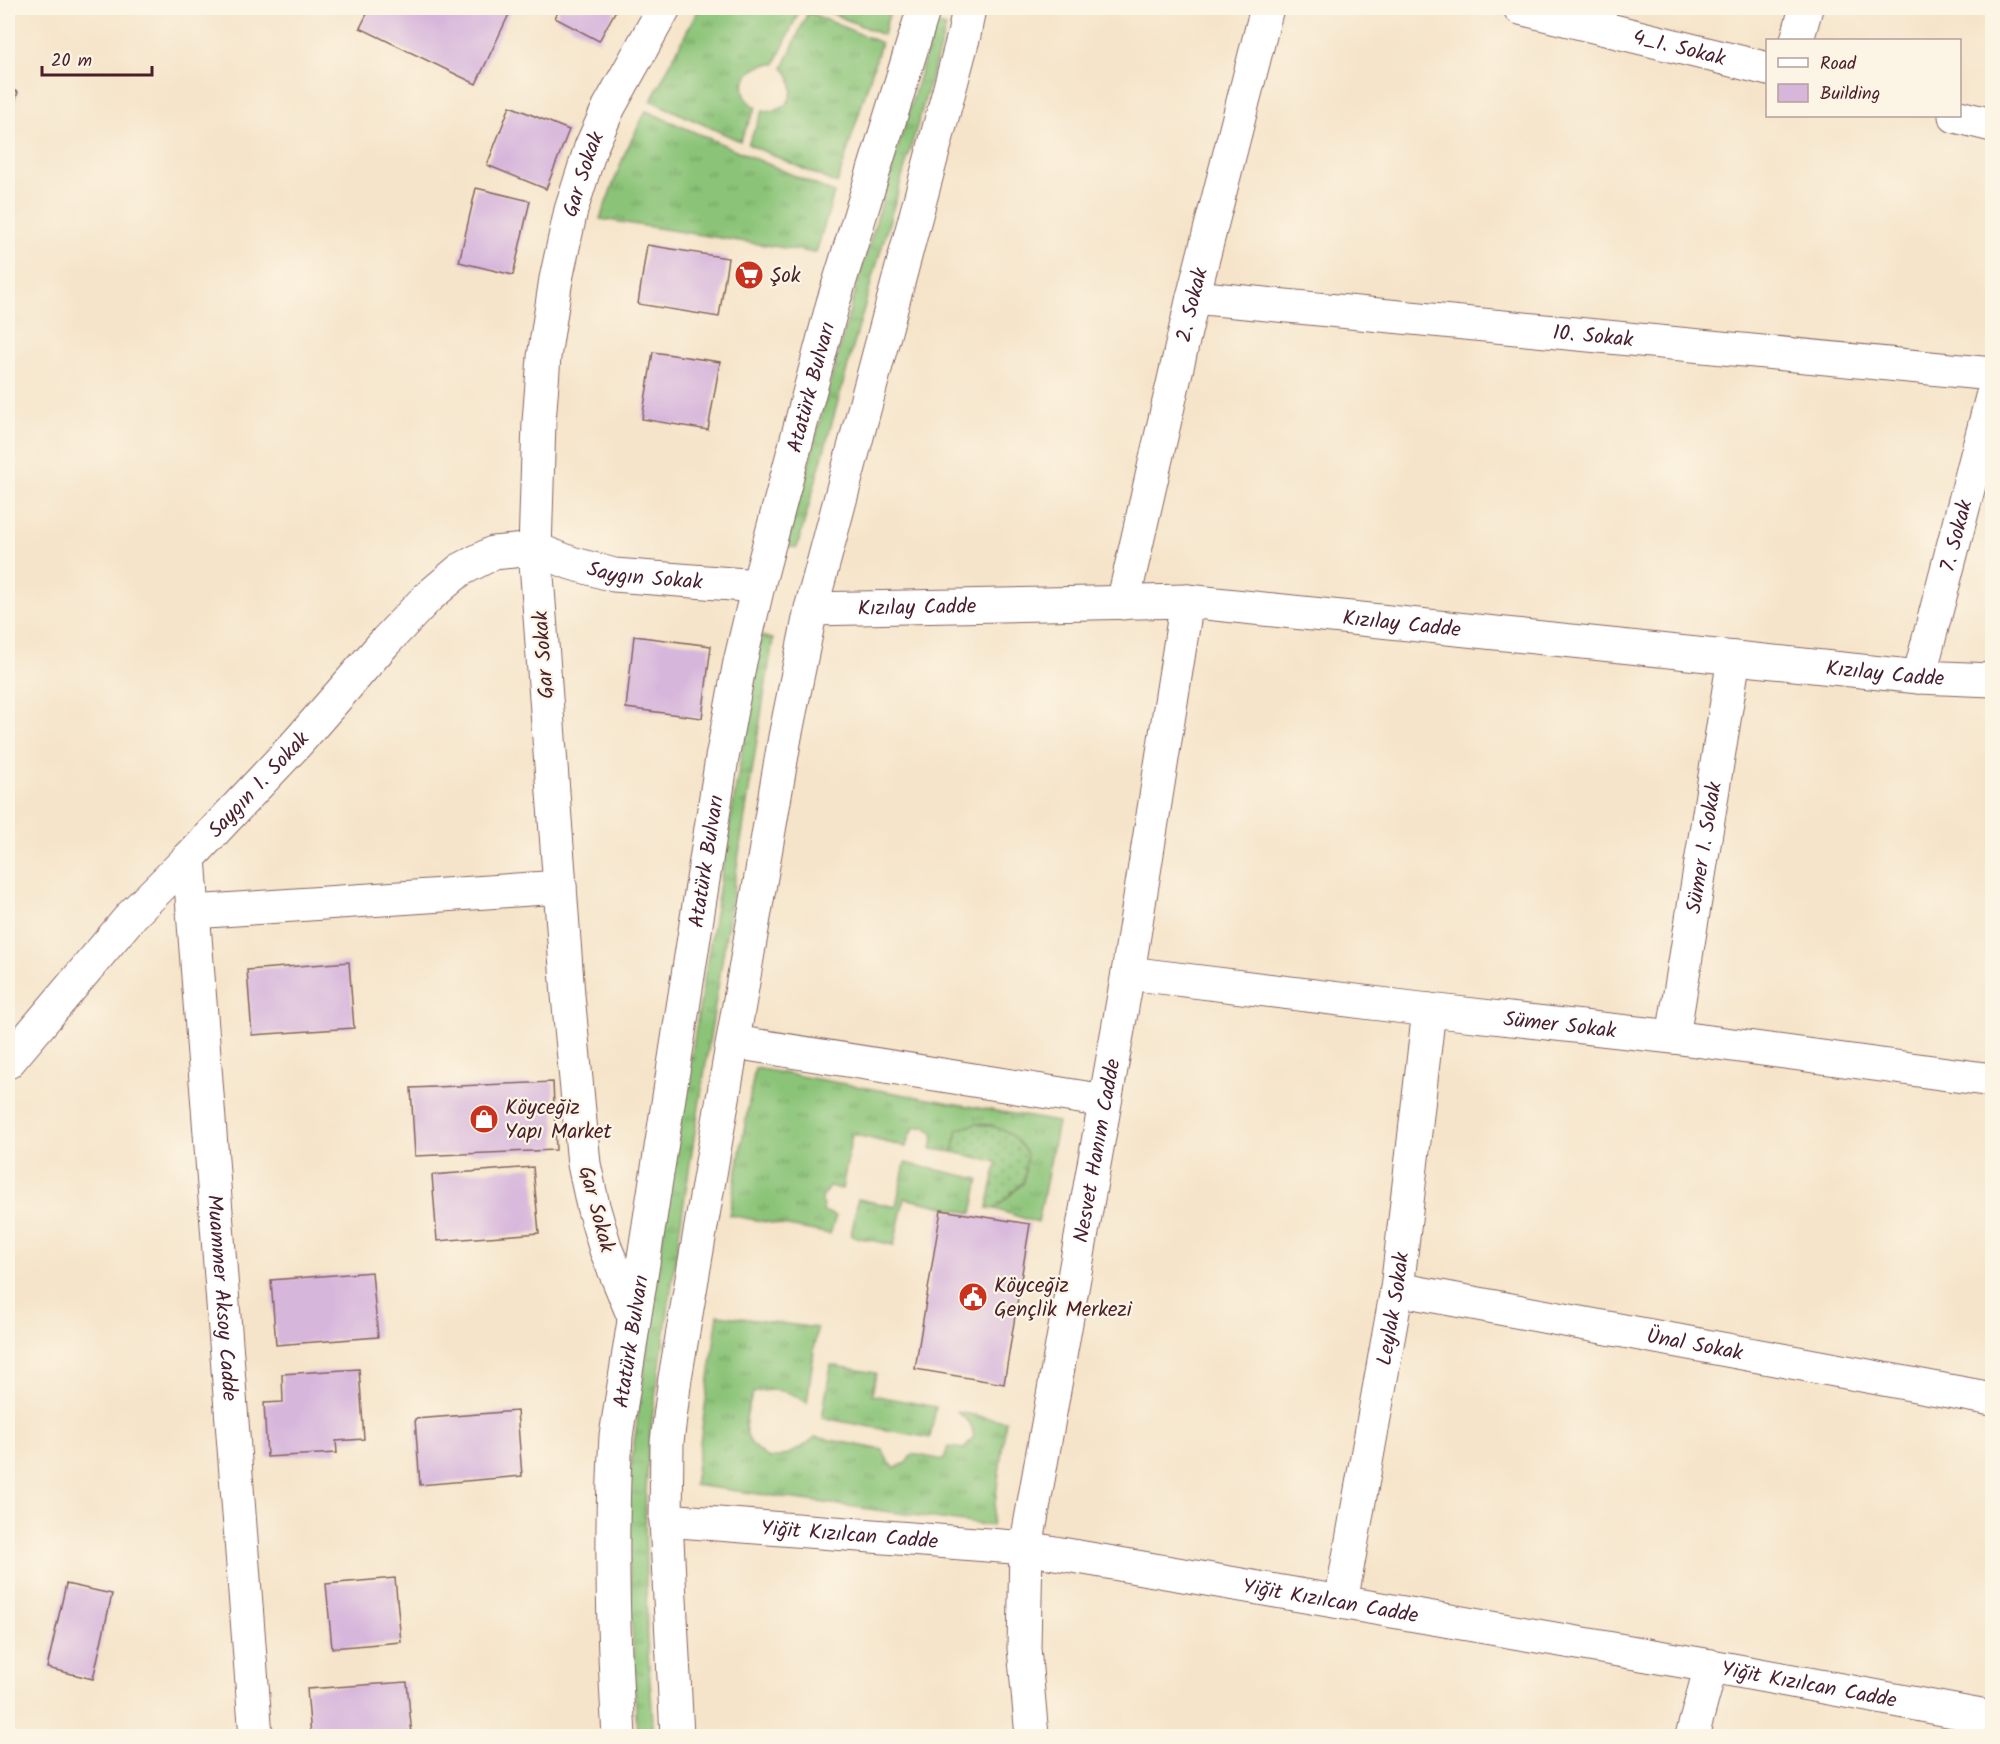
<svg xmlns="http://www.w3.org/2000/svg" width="2000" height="1744" font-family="Kalam,sans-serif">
<defs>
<pattern id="grass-tufts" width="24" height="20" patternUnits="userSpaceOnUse" patternTransform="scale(1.5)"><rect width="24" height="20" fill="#8bc478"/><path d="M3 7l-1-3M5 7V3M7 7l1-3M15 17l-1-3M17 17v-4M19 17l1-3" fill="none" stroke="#749f63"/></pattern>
<pattern id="park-dots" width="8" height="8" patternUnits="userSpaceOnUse" patternTransform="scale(1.5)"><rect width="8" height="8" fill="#8bc478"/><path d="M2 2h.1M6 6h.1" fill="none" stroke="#749f63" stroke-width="1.8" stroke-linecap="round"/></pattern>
</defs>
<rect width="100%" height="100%" fill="#fcf5e5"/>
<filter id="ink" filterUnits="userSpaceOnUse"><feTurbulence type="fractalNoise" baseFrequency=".0167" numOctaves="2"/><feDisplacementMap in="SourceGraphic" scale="12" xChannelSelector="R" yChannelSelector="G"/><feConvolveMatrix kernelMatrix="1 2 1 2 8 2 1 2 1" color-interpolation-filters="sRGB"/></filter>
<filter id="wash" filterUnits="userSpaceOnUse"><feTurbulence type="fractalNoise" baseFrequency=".008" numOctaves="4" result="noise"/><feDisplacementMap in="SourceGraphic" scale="24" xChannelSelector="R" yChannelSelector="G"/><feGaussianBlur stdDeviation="1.35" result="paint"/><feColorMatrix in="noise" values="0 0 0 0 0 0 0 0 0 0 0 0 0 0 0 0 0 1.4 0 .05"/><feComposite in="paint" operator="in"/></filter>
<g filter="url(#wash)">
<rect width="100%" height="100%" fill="#f5e4c9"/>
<path fill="url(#grass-tufts)" stroke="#6a7252" stroke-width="1.5" d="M 699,8 L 800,9 L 775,64 C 745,62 732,94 756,107 L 740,141 L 651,101 Z
M 819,8 L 891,8 L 883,35 Z
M 808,12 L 881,43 L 837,184 L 748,144 L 763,111 C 791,115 801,86 783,68 Z
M 935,24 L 946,27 L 866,301 L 797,548 L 786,546 L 854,295 Z
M 646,111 L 834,193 L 816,253 L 600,219 L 625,153 Z
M 761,636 L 773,639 L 685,1195 L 650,1433 L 645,1506 L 647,1639 L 654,1736 L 637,1736 L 629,1560 L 630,1472 L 669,1191 Z
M 755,1068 L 1058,1122 L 1038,1223 L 995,1209 L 1024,1182 L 993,1125 L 976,1124 L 958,1129 L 953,1152 L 931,1149 L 934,1135 L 926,1127 L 915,1127 L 909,1136 L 906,1147 L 852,1134 L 842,1189 L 829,1186 L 822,1199 L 823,1211 L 836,1216 L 830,1234 L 729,1215 Z
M 905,1163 L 979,1179 L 972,1213 L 904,1198 L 894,1245 L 851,1236 L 858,1199 L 896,1207 Z
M 718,1315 L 817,1328 L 807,1403 C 789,1390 774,1387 753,1393 C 742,1424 739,1441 770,1459 C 788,1455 801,1450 815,1437 L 883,1450 L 888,1461 L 895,1468 L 906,1463 L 912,1454 L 944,1460 L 948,1447 L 964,1449 L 974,1436 L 970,1423 L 957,1412 L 1006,1421 L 992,1526 L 694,1485 Z
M 831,1365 L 876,1373 L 872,1395 L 936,1407 L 930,1438 L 822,1418 Z"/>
<path fill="url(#park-dots)" stroke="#6a7252" stroke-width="1.5" d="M 976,1124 C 1002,1126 1012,1132 1027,1153 L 1024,1181 L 995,1209 L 987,1208 L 997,1162 L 953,1152 L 958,1129 Z"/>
<g id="blocks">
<path fill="#d7b6dc" d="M 370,8 L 505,8 L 511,10 L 476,84 L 360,28 Z
M 560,8 L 617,8 L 599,41 L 555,18 Z
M 8,89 L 18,92 L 8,121 Z
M 510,106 L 569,130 L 546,189 L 487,165 Z
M 476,188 L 530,201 L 513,275 L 459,262 Z
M 647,245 L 728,258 L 719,317 L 638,304 Z
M 653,352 L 720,362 L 708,430 L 642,419 Z
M 634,636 L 711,646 L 702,718 L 626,708 Z
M 349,962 L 354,1028 L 252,1035 L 247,970 Z
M 553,1082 L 556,1150 L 415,1156 L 411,1088 Z
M 533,1167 L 539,1233 L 437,1241 L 432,1175 Z
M 941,1210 L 1030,1224 L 1004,1384 L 915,1369 Z
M 372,1272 L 378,1337 L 276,1345 L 271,1280 Z
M 359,1369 L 364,1439 L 336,1441 L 337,1453 L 267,1457 L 264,1403 L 283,1402 L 282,1374 Z
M 517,1411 L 522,1476 L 420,1485 L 415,1419 Z
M 395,1578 L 401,1642 L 332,1648 L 326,1584 Z
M 66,1584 L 112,1594 L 93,1679 L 47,1668 Z
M 407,1682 L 412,1736 L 311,1736 L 307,1689 Z"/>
</g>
</g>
<g filter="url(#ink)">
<use href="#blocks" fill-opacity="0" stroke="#866462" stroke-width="1.5"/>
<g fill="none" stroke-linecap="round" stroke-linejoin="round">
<g stroke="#866462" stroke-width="35">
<g id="minor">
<path id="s1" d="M 1520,8 L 1768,69"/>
<path d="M 1797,40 L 1806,8"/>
<path d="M 1955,116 L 1992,125"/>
<path id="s2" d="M 1193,297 L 1992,374"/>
<path id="s3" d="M 1123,603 L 1193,297 L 1267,8"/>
<path id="s4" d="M 811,609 L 1187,601 L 1919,677 L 1992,680"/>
<path id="s5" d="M 1919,677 L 1992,397"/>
<path id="s6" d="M 189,858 L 256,1736"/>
<path d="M 193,912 L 560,887"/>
<path id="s7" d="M 1128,973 L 1429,1010 L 1673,1037 L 1992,1080"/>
<path id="s8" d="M 1673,1037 L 1734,658"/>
<path d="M 734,1042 L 1105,1101"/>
<path id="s9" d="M 8,1062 L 132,915 L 189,858 L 298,742 L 386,641 L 427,598 L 460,570 L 493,553 L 535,549 L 571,563 L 614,575 L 758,586"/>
<path id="s10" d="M 1397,1289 L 1992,1399"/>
<path id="s11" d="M 634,1317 L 606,1250 L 593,1206 L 584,1164 L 568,995 L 535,549 L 539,422 L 544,357 L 556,279 L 571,210 L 591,147 L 609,107 L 664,8"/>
<path id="s12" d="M 666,1520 L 1026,1548 L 1711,1666 L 1992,1718"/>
<path id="s13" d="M 1341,1602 L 1397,1289 L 1429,1010"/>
<path id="s14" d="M 1032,1736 L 1024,1648 L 1026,1548 L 1128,973 L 1187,601"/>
<path d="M 1692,1736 L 1711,1666"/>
</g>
</g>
<g stroke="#866462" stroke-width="35">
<g id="major">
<path id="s15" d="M 619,1736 C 613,1636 610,1536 616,1436 L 722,758 L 740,662 L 758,586 L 833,303 L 924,8"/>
<path d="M 677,1736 L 666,1520 L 667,1442 L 675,1378 L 785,737 L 811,609 L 964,35 L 969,8"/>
</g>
</g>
<use href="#minor" stroke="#fff" stroke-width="33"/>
<use href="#major" stroke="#fff" stroke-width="33"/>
</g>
</g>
<defs>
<g id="supermarket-disc" transform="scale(1.5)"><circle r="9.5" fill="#c8321e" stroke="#fcf5e5"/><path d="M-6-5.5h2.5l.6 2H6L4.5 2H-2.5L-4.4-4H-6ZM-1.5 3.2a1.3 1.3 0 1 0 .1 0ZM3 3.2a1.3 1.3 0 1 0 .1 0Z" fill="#fff"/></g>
<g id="shop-disc" transform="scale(1.5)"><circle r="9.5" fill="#c8321e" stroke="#fcf5e5"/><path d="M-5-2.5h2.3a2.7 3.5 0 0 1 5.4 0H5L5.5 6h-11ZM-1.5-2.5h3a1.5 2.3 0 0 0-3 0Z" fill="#fff"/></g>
<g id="civic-disc" transform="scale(1.5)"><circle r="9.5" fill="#c8321e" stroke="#fcf5e5"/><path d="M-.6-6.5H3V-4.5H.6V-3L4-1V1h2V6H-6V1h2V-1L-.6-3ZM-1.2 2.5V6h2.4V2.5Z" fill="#fff"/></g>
</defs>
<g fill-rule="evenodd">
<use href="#supermarket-disc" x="749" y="275"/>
<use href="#shop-disc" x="484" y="1119"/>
<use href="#civic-disc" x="973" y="1297"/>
</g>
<g text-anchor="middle" stroke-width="4.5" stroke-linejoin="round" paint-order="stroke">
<g font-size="21" fill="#4a1f2b" stroke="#fcf5e5">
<text dy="7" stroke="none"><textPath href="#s1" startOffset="164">4_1. Sokak</textPath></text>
<text dy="7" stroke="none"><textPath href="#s11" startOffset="1158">Gar Sokak</textPath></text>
<text dy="7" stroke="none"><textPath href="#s3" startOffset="306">2. Sokak</textPath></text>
<text dy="7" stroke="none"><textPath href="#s2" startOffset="402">10. Sokak</textPath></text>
<text dy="7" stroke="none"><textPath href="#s15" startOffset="1368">Atatürk Bulvarı</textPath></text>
<text dy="7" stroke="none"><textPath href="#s5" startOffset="146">7. Sokak</textPath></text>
<text dy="7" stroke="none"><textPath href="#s9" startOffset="862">Saygın Sokak</textPath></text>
<text dy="7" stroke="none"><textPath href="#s4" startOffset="106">Kızılay Cadde</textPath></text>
<text dy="7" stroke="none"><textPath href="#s4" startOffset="592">Kızılay Cadde</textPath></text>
<text transform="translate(543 655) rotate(-94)" y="7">Gar Sokak</text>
<text dy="7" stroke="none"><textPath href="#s4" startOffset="1078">Kızılay Cadde</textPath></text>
<text dy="7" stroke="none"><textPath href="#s9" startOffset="374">Saygın 1. Sokak</textPath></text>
<text dy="7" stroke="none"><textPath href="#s8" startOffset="192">Sümer 1. Sokak</textPath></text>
<text dy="7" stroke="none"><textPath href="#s15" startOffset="882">Atatürk Bulvarı</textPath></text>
<text dy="7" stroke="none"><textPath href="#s7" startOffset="435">Sümer Sokak</textPath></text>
<text dy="7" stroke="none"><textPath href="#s14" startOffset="592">Nesvet Hanım Cadde</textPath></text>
<text transform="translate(597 1209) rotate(75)" y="7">Gar Sokak</text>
<text dy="7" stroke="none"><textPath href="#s6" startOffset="441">Muammer Aksoy Cadde</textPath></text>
<text dy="7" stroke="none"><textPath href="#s13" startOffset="298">Leylak Sokak</textPath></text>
<text dy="7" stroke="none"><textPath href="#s15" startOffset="396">Atatürk Bulvarı</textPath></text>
<text dy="7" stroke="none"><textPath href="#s10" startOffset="303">Ünal Sokak</textPath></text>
<text dy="7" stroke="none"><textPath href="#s12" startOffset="184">Yiğit Kızılcan Cadde</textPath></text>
<text dy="7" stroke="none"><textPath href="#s12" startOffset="670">Yiğit Kızılcan Cadde</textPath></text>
<text dy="7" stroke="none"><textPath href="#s12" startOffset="1156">Yiğit Kızılcan Cadde</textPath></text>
</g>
<g font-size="21" fill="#4a1f2b" stroke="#fcf5e5" text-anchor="start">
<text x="770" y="282">Şok</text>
<text x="505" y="1114">Köyceğiz<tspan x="505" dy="24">Yapı Market</tspan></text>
<text x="994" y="1292">Köyceğiz<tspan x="994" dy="24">Gençlik Merkezi</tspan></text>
</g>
</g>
<rect width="2000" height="1744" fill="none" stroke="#fcf5e5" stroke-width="30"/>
<rect x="1766" y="39" width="195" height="78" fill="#fcf5e5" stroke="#b59f9b" stroke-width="1.5"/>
<rect x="1778" y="58" width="30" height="9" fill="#ffffff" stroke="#b59f9b" stroke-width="1.5"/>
<text x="1820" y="69" font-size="18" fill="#4a1f2b">Road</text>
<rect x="1778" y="84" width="30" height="18" fill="#d7b6dc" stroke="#b59f9b" stroke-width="1.5"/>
<text x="1820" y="99" font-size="18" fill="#4a1f2b">Building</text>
<path d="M42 66v9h110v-9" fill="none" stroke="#4a1f2b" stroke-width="3"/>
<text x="51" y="66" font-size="18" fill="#4a1f2b" stroke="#fcf5e5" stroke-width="4.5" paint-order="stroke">20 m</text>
</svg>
